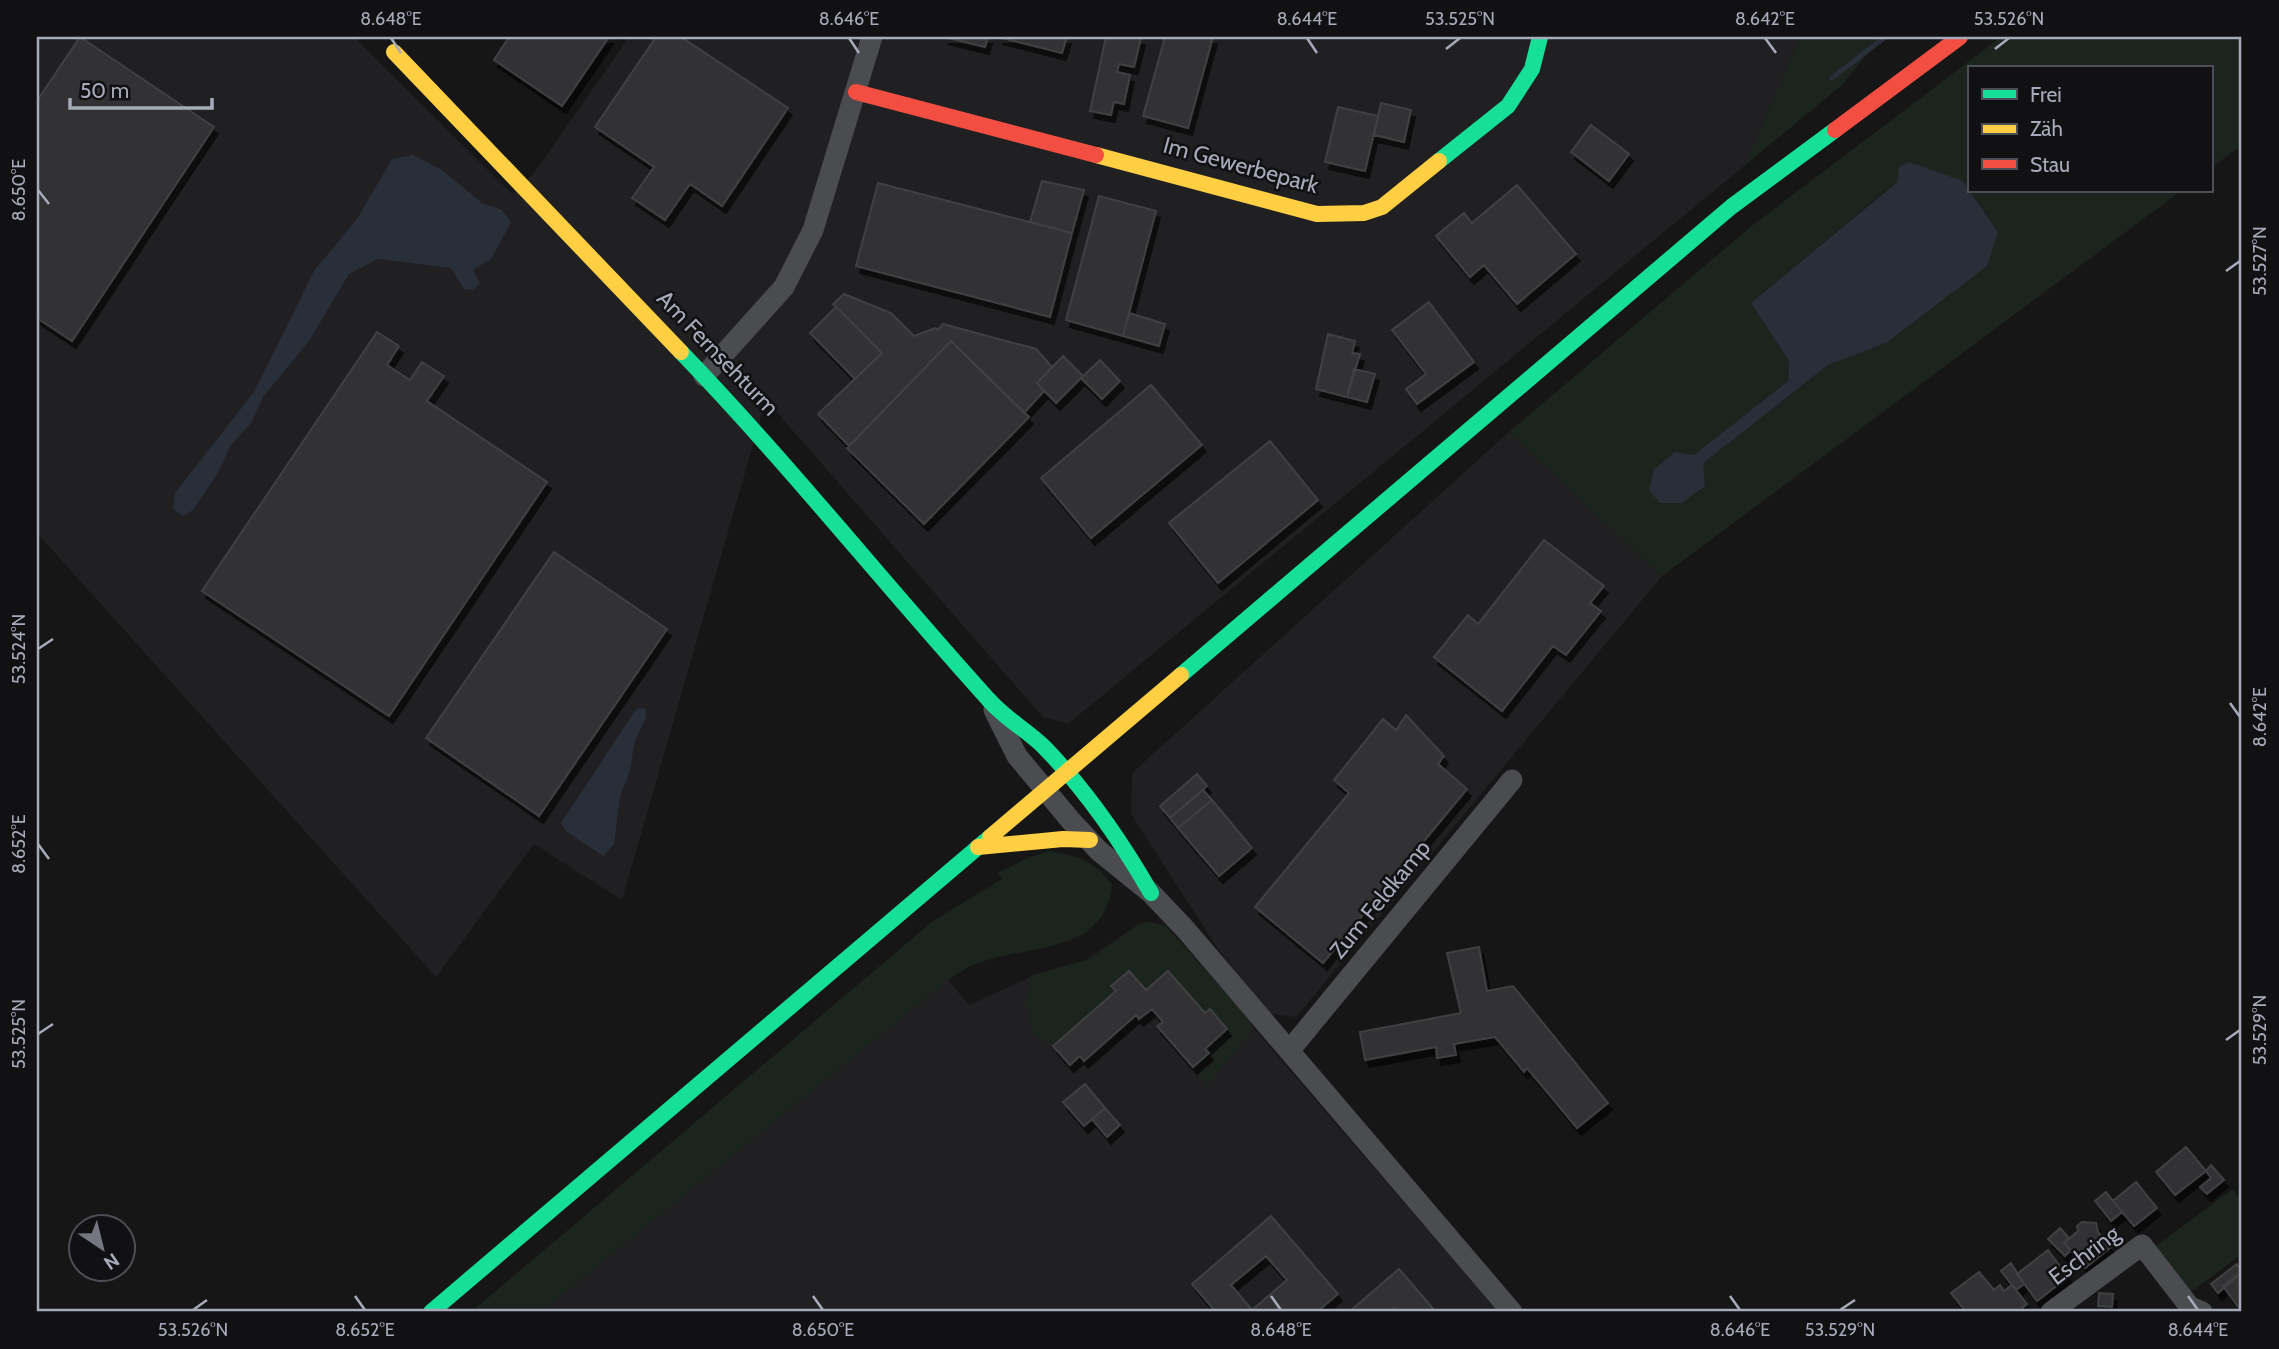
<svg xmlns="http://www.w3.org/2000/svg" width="2279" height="1349" font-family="Cabin,sans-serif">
<defs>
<filter id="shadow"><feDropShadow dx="4" dy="7" stdDeviation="0" flood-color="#0009"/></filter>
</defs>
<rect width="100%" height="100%" fill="#161617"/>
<path fill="#202023" d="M 37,37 L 354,37 L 512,194 L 534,173 L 629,37 L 1800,37 L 1744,166 L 1068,724 L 1043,717 L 766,400 L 622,900 L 534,844 L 436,977 L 37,533 Z
M 1509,432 L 1662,576 L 1296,1017 L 1265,1013 L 1214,943 L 1131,814 L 1132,773 Z
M 1151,922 L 1166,926 L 1498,1312 L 541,1312 L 948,980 L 969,1005 L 1042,972 L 1082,963 L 1140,923 Z"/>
<path fill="#1c241e" d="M 1800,37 L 1881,37 L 1842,85 L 1744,166 Z
M 2001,37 L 2242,37 L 2242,145 L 2211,168 L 2211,68 L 1969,68 L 1969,190 L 1963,181 L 1897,181 L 1751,303 L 1789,361 L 1788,381 L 1694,455 L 1660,503 L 1682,503 L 1705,486 L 1702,463 L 1828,365 L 1886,343 L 1998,232 L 1970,191 L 2181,191 L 1662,576 L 1509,432 L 1749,228 Z
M 1050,851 C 1078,856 1095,861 1112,884 C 1106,956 1026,944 976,964 C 966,967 957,975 948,980 L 541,1312 L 471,1312 L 933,921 L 1002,879 L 998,873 L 1025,859 Z
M 1151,922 L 1166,926 L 1251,1021 L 1253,1030 L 1207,1085 L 1193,1067 L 1208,1053 L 1205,1049 L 1227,1029 L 1210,1009 L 1205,1013 L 1146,990 L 1129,971 L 1112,985 L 1116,991 L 1053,1046 L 1034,1036 L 1025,1003 L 1030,976 L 1093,958 L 1140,923 Z
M 2233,1189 L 2242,1202 L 2242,1254 L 2188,1294 L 2154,1247 Z"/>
<path fill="#292f39" d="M 413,155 L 442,170 L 482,203 L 502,210 L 511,222 L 491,259 L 473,270 L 480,283 L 474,290 L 464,289 L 451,268 L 378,259 L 349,274 L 309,341 L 263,397 L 251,423 L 231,445 L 218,473 L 193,510 L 183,516 L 173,509 L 175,493 L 254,392 L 314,271 L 357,219 L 392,159 Z
M 1909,162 L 1963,181 L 1998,232 L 1987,266 L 1886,343 L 1828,365 L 1703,463 L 1705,486 L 1682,503 L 1660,503 L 1649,490 L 1654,469 L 1675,452 L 1694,455 L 1788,381 L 1789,361 L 1751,303 L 1897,182 L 1899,167 Z
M 637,708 L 645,709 L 646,717 L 634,744 L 630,771 L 620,796 L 614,844 L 603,856 L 566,831 L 561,823 Z"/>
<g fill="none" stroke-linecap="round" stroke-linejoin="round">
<path stroke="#292f39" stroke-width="5" d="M 1832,78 L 1885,37"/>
</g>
<path fill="#333335" stroke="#3f4043" stroke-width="2" fill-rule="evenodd" filter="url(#shadow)" d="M 80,37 L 214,127 L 72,341 L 37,318 L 37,101 Z
M 509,37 L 609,37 L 562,106 L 494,60 Z
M 656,37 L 681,37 L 788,108 L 722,206 L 690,184 L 665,220 L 632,198 L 654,167 L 595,127 Z
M 944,37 L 988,37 L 985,47 Z
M 998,37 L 1067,37 L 1062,53 Z
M 1106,37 L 1141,38 L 1134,67 L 1119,64 L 1117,72 L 1130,75 L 1124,104 L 1114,102 L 1111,115 L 1090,111 Z
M 1165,37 L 1213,37 L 1188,128 L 1143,116 Z
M 1381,103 L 1411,110 L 1404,142 L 1374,135 Z
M 1338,107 L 1378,116 L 1365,171 L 1325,162 Z
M 1591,125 L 1629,154 L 1609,181 L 1571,152 Z
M 1042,181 L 1084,190 L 1072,233 L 1030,222 Z
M 878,183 L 1072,233 L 1050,317 L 856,266 Z
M 1517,185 L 1576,254 L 1517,304 L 1484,265 L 1470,277 L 1436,236 L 1464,213 L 1472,223 Z
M 1099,196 L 1156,211 L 1123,336 L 1066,320 Z
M 844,294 L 891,313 L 914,336 L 935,328 L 938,330 L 943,324 L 1036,349 L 1052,367 L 1037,383 L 1044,391 L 1024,413 L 951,341 L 849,446 L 818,414 L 882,353 L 833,304 Z
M 1429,302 L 1474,362 L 1417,404 L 1406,389 L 1426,374 L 1392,330 Z
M 836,307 L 882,353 L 855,379 L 810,333 Z
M 1129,313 L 1165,324 L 1159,346 L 1123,336 Z
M 377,332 L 399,346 L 387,365 L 410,380 L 422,362 L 444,376 L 427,401 L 547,482 L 389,716 L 202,591 Z
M 1328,334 L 1355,341 L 1352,353 L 1360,354 L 1347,397 L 1316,389 Z
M 951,341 L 1029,417 L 924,524 L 847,448 Z
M 1063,356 L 1083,376 L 1056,403 L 1037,383 Z
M 1100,360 L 1120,381 L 1102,399 L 1081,378 Z
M 1354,369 L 1375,374 L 1367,402 L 1347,397 Z
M 1151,385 L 1202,445 L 1091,538 L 1041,478 Z
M 1270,441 L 1318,500 L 1218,583 L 1169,523 Z
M 1544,540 L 1604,586 L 1590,603 L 1601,611 L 1566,655 L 1553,646 L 1502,711 L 1434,657 L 1468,615 L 1478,624 Z
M 554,552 L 667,629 L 539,816 L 426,738 Z
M 1406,715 L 1444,756 L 1438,764 L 1467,789 L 1323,963 L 1255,907 L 1349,793 L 1334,780 L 1383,719 L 1396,730 Z
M 1197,774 L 1207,786 L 1170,818 L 1160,806 Z
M 1203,790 L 1212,800 L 1178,828 L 1170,818 Z
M 1212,800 L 1252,848 L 1219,876 L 1178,828 Z
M 1479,947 L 1487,991 L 1513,986 L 1608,1103 L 1577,1128 L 1527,1068 L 1524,1072 L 1495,1037 L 1454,1044 L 1456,1055 L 1437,1058 L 1436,1047 L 1365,1060 L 1360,1032 L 1461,1013 L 1447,953 Z
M 1129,971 L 1146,990 L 1168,971 L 1205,1013 L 1210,1009 L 1227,1029 L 1205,1049 L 1209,1053 L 1193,1067 L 1157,1026 L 1163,1022 L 1152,1009 L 1139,1019 L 1136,1015 L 1084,1061 L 1080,1056 L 1070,1065 L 1053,1046 L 1116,991 L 1111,986 Z
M 1085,1084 L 1105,1108 L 1084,1126 L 1063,1102 Z
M 1105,1108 L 1120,1125 L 1107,1137 L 1092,1119 Z
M 2186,1147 L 2206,1171 L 2175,1195 L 2156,1172 Z
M 2211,1165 L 2224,1180 L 2207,1194 L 2200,1187 L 2211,1178 L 2206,1171 Z
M 2136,1182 L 2157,1208 L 2134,1226 L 2113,1201 Z
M 2106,1192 L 2122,1212 L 2111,1221 L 2095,1201 Z
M 1271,1216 L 1338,1294 L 1317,1312 L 1216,1312 L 1192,1284 ZM 1266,1256 L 1287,1280 L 1252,1310 L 1231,1285 Z
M 2082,1222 L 2096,1223 L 2098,1232 L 2111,1247 L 2085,1268 L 2064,1243 L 2078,1231 L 2077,1226 Z
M 2060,1228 L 2069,1238 L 2064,1243 L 2071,1250 L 2065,1256 L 2048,1239 Z
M 2048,1250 L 2068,1277 L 2037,1301 L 2017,1274 Z
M 2011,1263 L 2024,1284 L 2016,1290 L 2001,1271 Z
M 2237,1264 L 2242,1272 L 2218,1293 L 2211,1284 Z
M 1399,1269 L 1436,1312 L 1398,1312 L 1394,1308 L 1389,1312 L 1349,1312 Z
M 1979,1272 L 1994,1290 L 2000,1285 L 2004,1291 L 2012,1285 L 2027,1304 L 2022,1308 L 2025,1312 L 1966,1312 L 1951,1293 Z
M 2242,1272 L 2242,1312 L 2223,1286 Z
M 2099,1293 L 2113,1294 L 2112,1307 L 2098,1306 Z"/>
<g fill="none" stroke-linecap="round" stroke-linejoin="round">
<path stroke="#4a4c50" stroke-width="21" d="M 704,376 L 784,287 L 813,230 L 872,37
M 994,710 L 1017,756 L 1072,822 L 1099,851 L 1151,893 L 1186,930 L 1512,1312
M 1289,1051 L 1512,780
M 2051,1312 L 2142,1245 L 2190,1307 L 2202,1312"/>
<path stroke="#16e098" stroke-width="16" d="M 1439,161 L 1508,106 L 1532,69 L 1540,37
M 681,352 C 789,464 884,584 988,699 C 1004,718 1027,730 1044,747 C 1087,791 1121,841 1151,893
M 1181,675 L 1731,207 L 1835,130
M 431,1312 L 990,837"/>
<path stroke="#ffcf43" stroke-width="16" d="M 394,52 L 681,352
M 1096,155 L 1317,214 L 1364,213 L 1382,207 L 1439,161
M 990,837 L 1181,675
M 978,847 L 1063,839 L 1090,840"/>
<path stroke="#f24e42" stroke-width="16" d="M 856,92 L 1096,155
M 1835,130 L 1960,37"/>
</g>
<path fill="none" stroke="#a7aab8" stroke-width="2.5" d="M 391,38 L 401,53M 849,38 L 859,53M 1307,38 L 1317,53M 1765,38 L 1776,53M 1446,49 L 1460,38M 1995,49 L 2009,38M 38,190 L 49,204M 2226,271 L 2240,261M 38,649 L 53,639M 2230,703 L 2240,717M 38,844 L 49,859M 38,1034 L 53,1024M 2226,1040 L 2240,1030M 355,1296 L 365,1310M 813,1296 L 823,1310M 1271,1296 L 1281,1310M 1730,1296 L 1740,1310M 2188,1296 L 2198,1310M 193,1310 L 207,1300M 1840,1310 L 1855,1300"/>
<g text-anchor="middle" stroke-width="5" stroke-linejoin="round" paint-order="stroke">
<g font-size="23" fill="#a7aab8" stroke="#111013">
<text transform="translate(1241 165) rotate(15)" y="8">Im Gewerbepark</text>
<text transform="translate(718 353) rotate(46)" y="8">Am Fernsehturm</text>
<text transform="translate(1380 899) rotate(-51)" y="8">Zum Feldkamp</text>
<text transform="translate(2084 1255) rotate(-37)" y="8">Eschring</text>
</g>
</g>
<rect width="2279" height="1349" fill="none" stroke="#111013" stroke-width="77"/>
<rect x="1968" y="66" width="245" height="126" fill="#111013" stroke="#4d4e55" stroke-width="2"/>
<rect x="1982" y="89" width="35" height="10" fill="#16e098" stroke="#4d4e55" stroke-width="2"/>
<text x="2030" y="102" font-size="21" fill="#a7aab8">Frei</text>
<rect x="1982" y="124" width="35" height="10" fill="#ffcf43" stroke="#4d4e55" stroke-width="2"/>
<text x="2030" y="136" font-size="21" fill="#a7aab8">Zäh</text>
<rect x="1982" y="159" width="35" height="10" fill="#f24e42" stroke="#4d4e55" stroke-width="2"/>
<text x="2030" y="172" font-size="21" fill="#a7aab8">Stau</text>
<g transform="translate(102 1248) rotate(145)"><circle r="33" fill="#111013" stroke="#4d4e55" stroke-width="2"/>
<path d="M0-5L12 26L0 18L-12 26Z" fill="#747680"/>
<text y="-10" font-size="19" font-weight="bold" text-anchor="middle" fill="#a7aab8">N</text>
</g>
<path d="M70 98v10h142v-10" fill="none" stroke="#a7aab8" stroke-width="3.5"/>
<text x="80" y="98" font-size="21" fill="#a7aab8" stroke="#111013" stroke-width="5" paint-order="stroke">50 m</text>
<rect x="38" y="38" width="2202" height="1272" fill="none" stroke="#a7aab8" stroke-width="2.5"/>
<g font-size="18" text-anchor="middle" fill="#a7aab8">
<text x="391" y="25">8.648°E</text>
<text x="849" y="25">8.646°E</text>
<text x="1307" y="25">8.644°E</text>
<text x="1460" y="25">53.525°N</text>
<text x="1765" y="25">8.642°E</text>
<text x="2009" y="25">53.526°N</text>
<text transform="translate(19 190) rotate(-90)" y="6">8.650°E</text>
<text transform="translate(2260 261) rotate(-90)" y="6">53.527°N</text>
<text transform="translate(19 649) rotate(-90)" y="6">53.524°N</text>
<text transform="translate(2260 717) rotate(-90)" y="6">8.642°E</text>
<text transform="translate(19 844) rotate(-90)" y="6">8.652°E</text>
<text transform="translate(2260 1030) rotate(-90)" y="6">53.529°N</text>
<text transform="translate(19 1034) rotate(-90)" y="6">53.525°N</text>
<text x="193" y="1336">53.526°N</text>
<text x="365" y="1336">8.652°E</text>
<text x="823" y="1336">8.650°E</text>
<text x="1281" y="1336">8.648°E</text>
<text x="1740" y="1336">8.646°E</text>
<text x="1840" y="1336">53.529°N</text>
<text x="2198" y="1336">8.644°E</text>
</g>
</svg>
